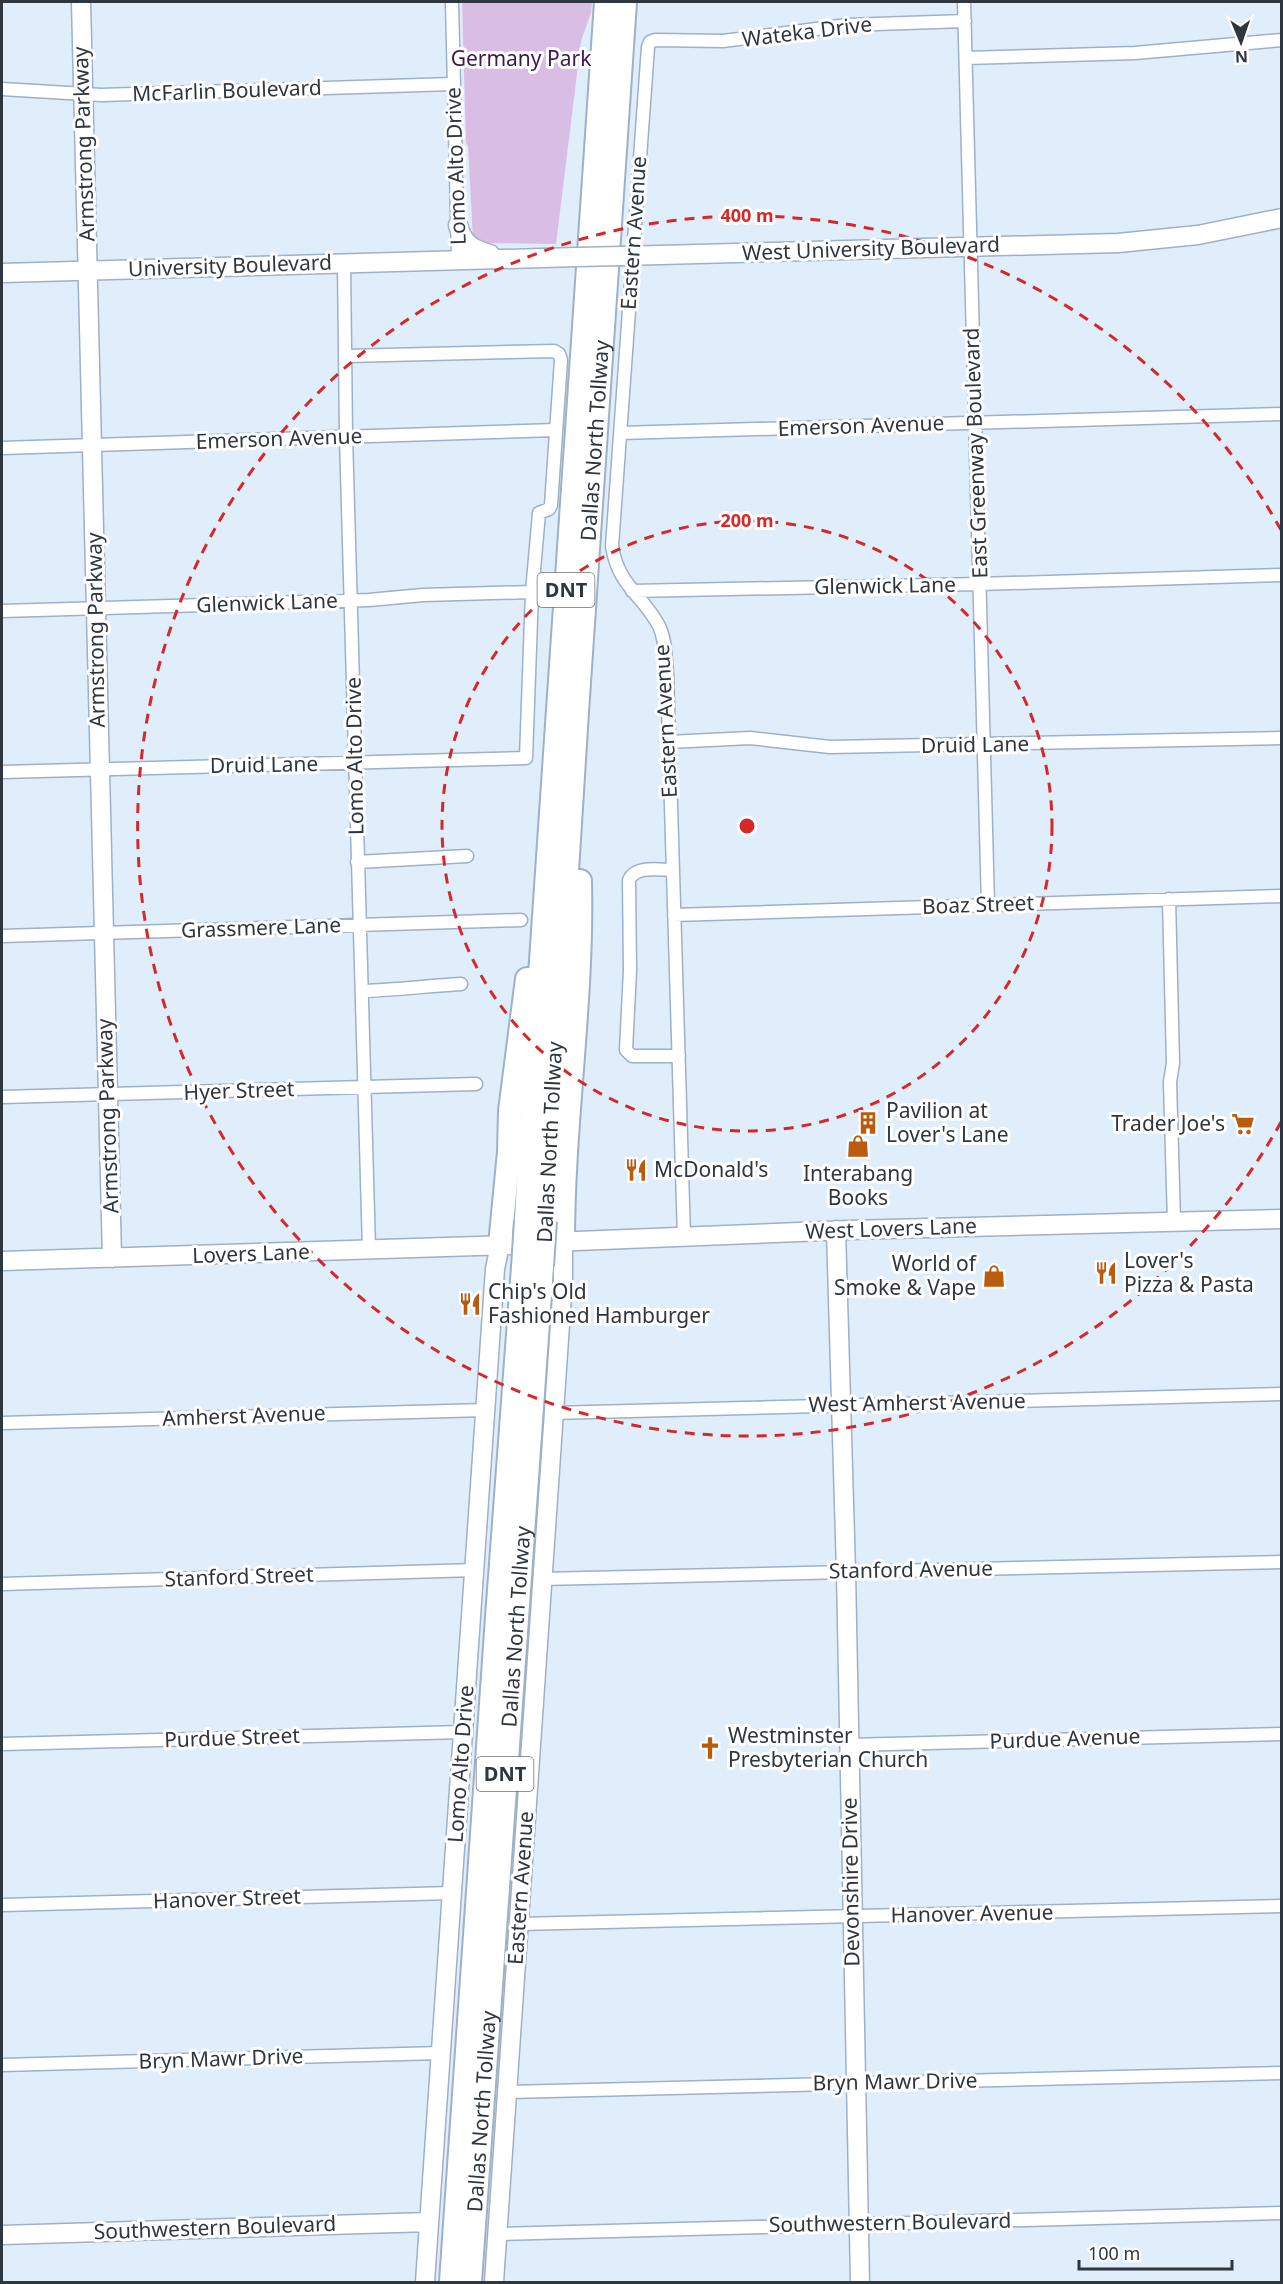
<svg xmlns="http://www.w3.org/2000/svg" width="1283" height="2284" font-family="'Noto Sans',sans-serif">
<rect width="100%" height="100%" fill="#e0edfb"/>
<path fill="#d9bde5" d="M 462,2 L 592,2 L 591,13 L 581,41 L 556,244 L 485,243 L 473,239 L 468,146 L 466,144 Z"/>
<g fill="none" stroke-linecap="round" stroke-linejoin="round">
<g stroke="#9db1c7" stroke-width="15">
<path id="street" d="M 452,2 L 458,259
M 964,2 L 988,905
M 966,58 L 1135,53 L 1282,40
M 2,89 L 101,95 L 453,84
M 344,262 L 346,436 L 369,1249
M 620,433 L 1282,414
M 2,448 L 556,430
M 632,591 L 980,584 L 1282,575
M 2,611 L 369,600 L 423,595 L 532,592
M 669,742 L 750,738 L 830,747 L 1282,738
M 2,772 L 526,758 L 532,592 L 539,513 L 549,509 L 551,505 L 561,360 L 559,354 L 554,351 L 346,356
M 357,862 L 467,856
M 673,870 C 659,870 636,865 629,880 L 630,970 L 626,1050 L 632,1056 L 679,1056
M 1169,899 L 1173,1063 L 1170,1082 L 1174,1222
M 674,915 L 1282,896
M 2,936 L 521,920
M 362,991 C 395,990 427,986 461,984
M 2,1097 L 476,1084
M 684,1237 L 667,672 C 665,657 666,640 659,626 C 643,595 618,586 612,546 L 648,47 L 650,42 L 655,40 L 723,41 L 847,25 L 965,21
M 553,1413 L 1282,1394
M 2,1423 L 486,1410
M 541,1579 L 1282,1562
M 2,1584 L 476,1570
M 2,1744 L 463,1732
M 848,1745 L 1282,1734
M 2,1905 L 452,1893
M 518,1924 L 1282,1906
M 2,2065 L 441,2053
M 508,2092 L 1282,2073
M 498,2234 L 1282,2213"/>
</g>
<g stroke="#9db1c7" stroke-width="21">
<path id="secondary" d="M 81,2 L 112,1258
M 458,225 C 463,244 472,249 490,254
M 622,256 L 1118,243 L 1198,235 L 1282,218
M 2,273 L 577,257
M 836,1230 L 846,1572 L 860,2282
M 552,1242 L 849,1230 L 1282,1219
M 2,1261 L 512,1245
M 2,2235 L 429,2222
M 425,2282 L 495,1269 L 500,1245
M 494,2282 L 563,1281 L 563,1242"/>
</g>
<g stroke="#9db1c7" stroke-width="26">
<g id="highway">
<path d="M 526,1221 L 535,1049 L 606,2"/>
<path id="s1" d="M 545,1221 L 577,712 L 625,2"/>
<path d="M 563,1242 C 563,1121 583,1001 580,881"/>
<path d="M 500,1245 L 509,1152 L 510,1111 L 527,979"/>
<path d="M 451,2282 L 497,1617 L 523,1267"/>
<path id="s2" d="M 470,2282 L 542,1266"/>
</g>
</g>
<use href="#street" stroke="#fff" stroke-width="12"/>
<use href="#secondary" stroke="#fff" stroke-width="18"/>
<use href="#highway" stroke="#fff" stroke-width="22"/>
<g stroke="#9db1c7" stroke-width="21" stroke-linecap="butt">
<path id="secondary-bridge" d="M 577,257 L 622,256"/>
</g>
<g stroke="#9db1c7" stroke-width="26" stroke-linecap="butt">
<path id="highway-bridge" d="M 542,1266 L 545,1221
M 523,1267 L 526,1221"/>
</g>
<use href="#secondary-bridge" stroke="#fff" stroke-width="18"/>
<use href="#highway-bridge" stroke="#fff" stroke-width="22"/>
</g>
<g fill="none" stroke="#d62828" stroke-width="3" stroke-dasharray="10 8">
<circle cx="747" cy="826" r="305"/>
<path d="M1281 1122A610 610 0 1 1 1281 530"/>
</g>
<defs>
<g id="building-bare" transform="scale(1.8)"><path d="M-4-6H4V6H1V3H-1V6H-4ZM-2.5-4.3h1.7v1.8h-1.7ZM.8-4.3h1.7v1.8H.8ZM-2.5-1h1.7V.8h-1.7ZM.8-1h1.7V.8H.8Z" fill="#ba5c0e" stroke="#fff" stroke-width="2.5" paint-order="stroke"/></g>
<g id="supermarket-bare" transform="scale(1.8)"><path d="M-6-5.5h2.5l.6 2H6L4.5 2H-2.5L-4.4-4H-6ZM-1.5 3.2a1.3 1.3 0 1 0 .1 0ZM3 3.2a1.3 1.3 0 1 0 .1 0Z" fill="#ba5c0e" stroke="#fff" stroke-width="2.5" paint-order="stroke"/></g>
<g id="shop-bare" transform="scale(1.8)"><path d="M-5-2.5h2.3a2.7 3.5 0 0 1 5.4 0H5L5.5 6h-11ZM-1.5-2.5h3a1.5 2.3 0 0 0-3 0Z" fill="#ba5c0e" stroke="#fff" stroke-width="2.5" paint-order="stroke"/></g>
<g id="restaurant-bare" transform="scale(1.8)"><path d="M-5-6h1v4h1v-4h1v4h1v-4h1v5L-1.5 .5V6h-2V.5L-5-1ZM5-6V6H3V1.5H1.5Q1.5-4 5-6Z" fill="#ba5c0e" stroke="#fff" stroke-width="2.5" paint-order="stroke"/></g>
<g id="church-bare" transform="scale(1.8)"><path d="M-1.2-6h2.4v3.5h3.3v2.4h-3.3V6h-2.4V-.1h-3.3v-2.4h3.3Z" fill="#ba5c0e" stroke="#fff" stroke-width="2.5" paint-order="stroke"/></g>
</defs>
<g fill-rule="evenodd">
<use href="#building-bare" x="868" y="1123"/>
<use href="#supermarket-bare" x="1243" y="1124"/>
<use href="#shop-bare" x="858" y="1146"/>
<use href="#restaurant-bare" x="636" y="1170"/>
<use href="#restaurant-bare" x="1106" y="1273"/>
<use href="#shop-bare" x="994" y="1276"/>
<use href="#restaurant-bare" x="470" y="1304"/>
<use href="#church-bare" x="710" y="1748"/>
</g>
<g text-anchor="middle" stroke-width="6" stroke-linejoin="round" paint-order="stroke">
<g fill="#fff" stroke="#6d7279" stroke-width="1.5">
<rect x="537.5" y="573" width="57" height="34" rx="4.5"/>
<rect x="476.5" y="1757" width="57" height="34" rx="4.5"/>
</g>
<g font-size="20" font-weight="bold" fill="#2e363f">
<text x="566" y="597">DNT</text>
<text x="505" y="1781">DNT</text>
</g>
<g font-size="21" fill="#2e363f" stroke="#fff">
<text transform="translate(807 32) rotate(-7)" y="7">Wateka Drive</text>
<text transform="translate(227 91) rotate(-2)" y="7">McFarlin Boulevard</text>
<text transform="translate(84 144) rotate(-92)" y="7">Armstrong Parkway</text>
<text transform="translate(456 166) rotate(-92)" y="7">Lomo Alto Drive</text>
<text transform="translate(634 233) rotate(-86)" y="7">Eastern Avenue</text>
<text transform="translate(871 249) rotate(-2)" y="7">West University Boulevard</text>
<text transform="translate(230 266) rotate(-2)" y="7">University Boulevard</text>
<text transform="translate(861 426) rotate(-2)" y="7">Emerson Avenue</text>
<text transform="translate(279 439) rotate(-2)" y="7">Emerson Avenue</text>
<text dy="7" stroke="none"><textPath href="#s1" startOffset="782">Dallas North Tollway</textPath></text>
<text transform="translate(976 453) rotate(-92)" y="7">East Greenway Boulevard</text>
<text transform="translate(885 586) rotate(-1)" y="7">Glenwick Lane</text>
<text transform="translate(267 603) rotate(-2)" y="7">Glenwick Lane</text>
<text transform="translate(96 630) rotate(-91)" y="7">Armstrong Parkway</text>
<text transform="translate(666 721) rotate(-93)" y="7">Eastern Avenue</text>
<text transform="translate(975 745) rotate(-1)" y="7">Druid Lane</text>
<text transform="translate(355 756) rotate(-91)" y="7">Lomo Alto Drive</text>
<text transform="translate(264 765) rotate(-1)" y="7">Druid Lane</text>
<text transform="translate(978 905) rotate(-2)" y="7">Boaz Street</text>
<text transform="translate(261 928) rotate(-2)" y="7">Grassmere Lane</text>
<text transform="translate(239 1091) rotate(-2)" y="7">Hyer Street</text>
<text transform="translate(108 1116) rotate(-92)" y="7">Armstrong Parkway</text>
<text transform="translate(550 1142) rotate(-87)" y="7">Dallas North Tollway</text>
<text transform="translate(891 1229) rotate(-2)" y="7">West Lovers Lane</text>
<text transform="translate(251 1254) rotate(-2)" y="7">Lovers Lane</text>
<text transform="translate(917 1403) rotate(-1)" y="7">West Amherst Avenue</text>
<text transform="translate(244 1416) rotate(-2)" y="7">Amherst Avenue</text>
<text transform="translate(911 1570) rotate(-1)" y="7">Stanford Avenue</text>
<text transform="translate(239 1577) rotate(-2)" y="7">Stanford Street</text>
<text dy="7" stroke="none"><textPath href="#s2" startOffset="657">Dallas North Tollway</textPath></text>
<text transform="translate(232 1738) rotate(-2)" y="7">Purdue Street</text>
<text transform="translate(1065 1739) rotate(-2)" y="7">Purdue Avenue</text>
<text transform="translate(461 1764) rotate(-86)" y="7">Lomo Alto Drive</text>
<text transform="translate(851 1882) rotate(-91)" y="7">Devonshire Drive</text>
<text transform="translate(521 1888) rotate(-86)" y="7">Eastern Avenue</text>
<text transform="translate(227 1899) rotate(-2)" y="7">Hanover Street</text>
<text transform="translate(972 1914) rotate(-1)" y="7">Hanover Avenue</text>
<text transform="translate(221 2059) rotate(-2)" y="7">Bryn Mawr Drive</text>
<text transform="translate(895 2082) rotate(-1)" y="7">Bryn Mawr Drive</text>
<text dy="7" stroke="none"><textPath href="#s2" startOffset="171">Dallas North Tollway</textPath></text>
<text transform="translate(890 2223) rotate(-1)" y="7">Southwestern Boulevard</text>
<text transform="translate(215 2228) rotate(-2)" y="7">Southwestern Boulevard</text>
</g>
<g font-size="21" fill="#3f174e" stroke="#fff">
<text x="521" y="66">Germany Park</text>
</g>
<g font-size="21" fill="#2e363f" stroke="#fff" text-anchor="start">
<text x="886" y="1118">Pavilion at<tspan x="886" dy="24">Lover's Lane</tspan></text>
<text x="1225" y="1131" text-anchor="end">Trader Joe's</text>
<text x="654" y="1177">McDonald's</text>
<text x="858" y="1181" text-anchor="middle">Interabang<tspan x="858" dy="24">Books</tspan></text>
<text x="1124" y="1268">Lover's<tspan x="1124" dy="24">Pizza &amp; Pasta</tspan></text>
<text x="976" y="1271" text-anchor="end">World of<tspan x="976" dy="24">Smoke &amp; Vape</tspan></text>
<text x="488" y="1299">Chip's Old<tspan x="488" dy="24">Fashioned Hamburger</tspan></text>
<text x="728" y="1743">Westminster<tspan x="728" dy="24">Presbyterian Church</tspan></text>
</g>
</g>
<circle cx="747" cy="826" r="9" fill="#d62828" stroke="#fff" stroke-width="3"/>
<g font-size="18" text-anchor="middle" font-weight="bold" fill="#d62828" stroke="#fff" stroke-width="6" stroke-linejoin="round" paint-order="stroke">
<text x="747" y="222">400 m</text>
<text x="747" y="527">200 m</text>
</g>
<rect width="1283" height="2284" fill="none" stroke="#2e363f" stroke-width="6"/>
<g transform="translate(1241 42) rotate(178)" stroke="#ffffff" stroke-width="4.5" paint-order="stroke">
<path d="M0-4.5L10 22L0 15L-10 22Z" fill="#2e363f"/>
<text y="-9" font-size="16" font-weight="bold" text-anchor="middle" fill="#2e363f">N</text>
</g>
<path d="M1079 2260v9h153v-9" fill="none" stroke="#2e363f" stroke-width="3"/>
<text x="1088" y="2260" font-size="18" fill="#2e363f" stroke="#ffffff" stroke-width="4.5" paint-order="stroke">100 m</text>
</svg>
